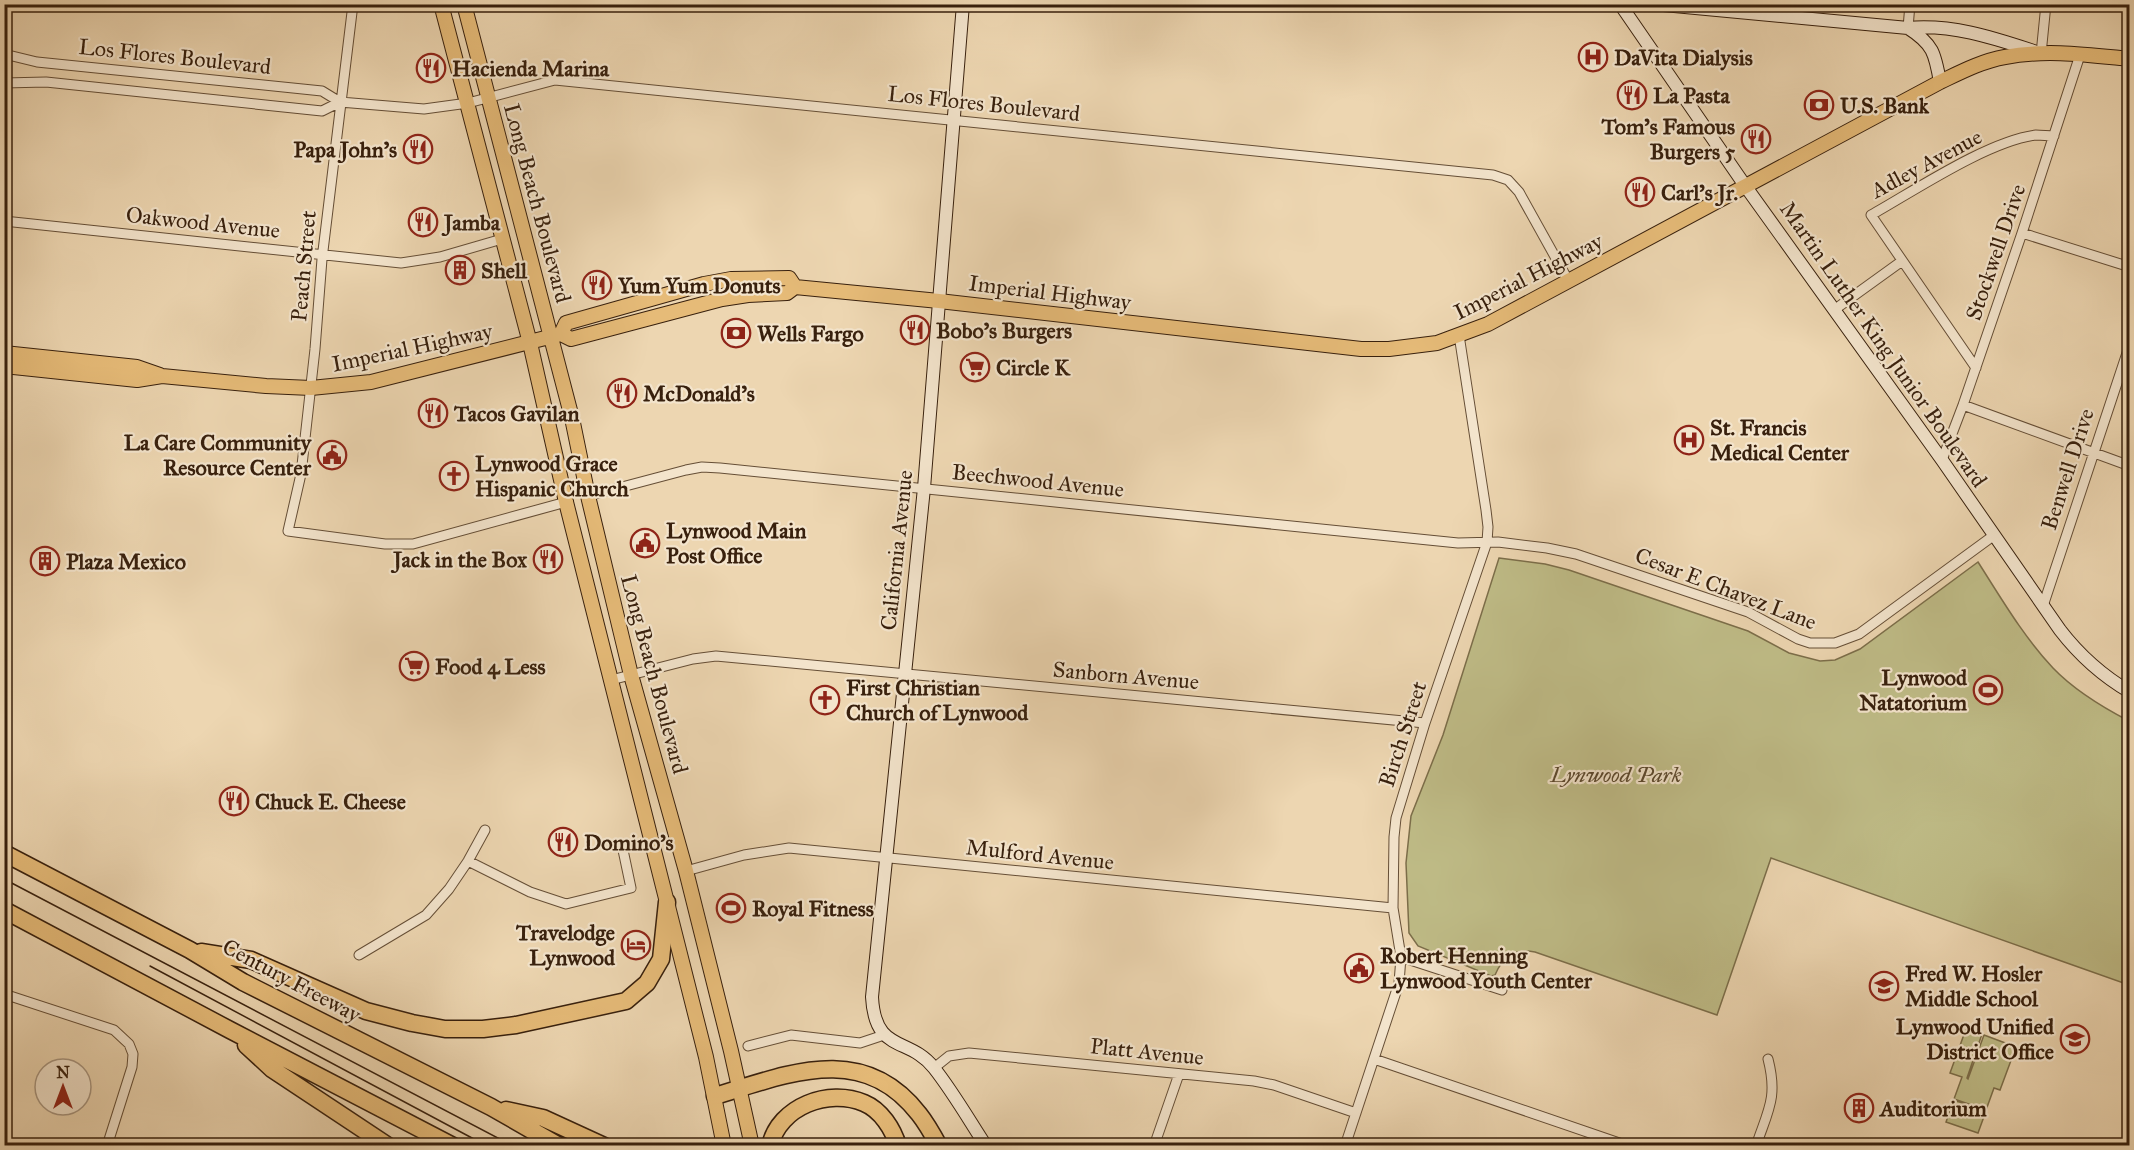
<svg xmlns="http://www.w3.org/2000/svg" width="2134" height="1150" font-family="'IM FELL Great Primer',serif">
<rect width="100%" height="100%" fill="#edd6b1"/>
<filter id="stains"><feTurbulence type="fractalNoise" baseFrequency=".00333" numOctaves="4"/><feColorMatrix values="0 0 0 0 .2 0 0 0 0 .09 0 0 0 0 .02 0 0 0 .5 -.17"/></filter>
<radialGradient id="worn" r=".72"><stop offset=".6" stop-color="#630" stop-opacity="0"/><stop offset="1" stop-color="#630" stop-opacity=".3"/></radialGradient>
<path fill="#bfbc87" stroke="#7c6e4a" stroke-width="1.5" d="M 1499,558 L 1545,564 L 1569,570 L 1748,631 L 1789,653 L 1820,661 L 1835,660 L 1860,649 L 1978,562 C 2001,598 2023,636 2053,668 C 2075,691 2102,707 2129,721 L 2129,985 L 1771,858 L 1717,1015 L 1535,952 C 1515,948 1503,956 1495,975 L 1491,976 L 1418,946 L 1409,933 L 1406,863 L 1411,816 L 1443,735 Z
M 1966,1029 L 1982,1034 L 1967,1078 L 1968,1079 L 1984,1035 L 2016,1047 L 2000,1090 L 1994,1088 L 1986,1110 L 1954,1099 L 1962,1077 L 1950,1073 Z
M 1954,1100 L 1986,1111 L 1978,1133 L 1946,1122 Z"/>
<g fill="none" stroke-linecap="round" stroke-linejoin="round">
<g stroke="#654e36" stroke-width="11">
<path id="street" d="M 353,4 L 322,259 L 315,349 L 301,474 L 288,531 L 385,544 L 413,544 L 566,502
M 1908,28 L 1910,4
M 4,54 L 37,62 L 322,91 L 340,102 L 424,109 L 468,103 L 555,80 L 1493,175 L 1508,180 L 1519,192 L 1568,280
M 2041,54 L 2046,4
M 4,83 L 46,82 L 322,111 L 340,102
M 4,221 L 401,263 L 440,257 L 502,239
M 2022,233 L 2130,267
M 1834,310 L 1902,261
M 1976,368 L 1871,215 C 1914,191 1988,141 2036,135 C 2042,135 2048,136 2054,136
M 1963,405 L 2130,466
M 1942,460 L 1963,405 L 2022,233 L 2080,55
M 588,496 L 686,470 L 702,467 L 720,468 L 1458,543 L 1498,542 L 1547,548 L 1576,554 L 1748,612 L 1798,639 L 1810,643 L 1835,643 L 1859,634 L 1993,536
M 2043,606 L 2130,344
M 611,680 L 693,659 L 716,656 L 1425,723
M 468,861 L 530,892 L 566,904 L 631,888 L 623,850
M 686,871 L 744,855 L 789,848 L 1393,908
M 359,955 L 426,915 L 449,889 L 468,861 L 485,830
M 1401,957 L 1502,990
M 4,994 L 114,1030 L 129,1044 L 133,1054 L 132,1067 L 107,1146
M 748,1046 L 791,1035 L 860,1043 L 884,1035
M 1374,1059 L 1628,1146
M 934,1068 L 949,1056 L 969,1053 L 1254,1081 L 1274,1085 L 1356,1113
M 4,1143 L 11,1146
M 1154,1146 L 1179,1074
M 1345,1146 L 1399,983 L 1401,957 L 1393,908 L 1394,837 L 1396,818 L 1425,723 L 1487,542 L 1488,527 L 1486,510 L 1459,335
M 1756,1146 C 1768,1110 1778,1098 1768,1059"/>
</g>
<g stroke="#38200d" stroke-width="14">
<path id="secondary" d="M 963,4 L 924,488 L 872,997 C 875,1054 909,1036 934,1068 C 953,1092 969,1120 986,1146
M 1620,4 L 1746,187 L 1942,460 L 2060,630 C 2080,656 2101,675 2130,692
M 1653,4 L 1908,28 C 1954,24 1994,38 2037,52
M 1908,28 C 1933,44 1935,53 1940,82"/>
</g>
<g stroke="#38200d" stroke-width="16">
<path id="primary" d="M 441,4 L 530,343 L 566,502 L 706,1057 L 724,1146
M 464,4 L 572,418 L 588,496 L 631,675 L 686,871 L 731,1051 L 752,1146
M 561,334 L 566,323 L 704,284 L 731,279 L 789,278 L 795,287
M 4,353 L 137,367 L 160,375
M 4,366 L 137,380 L 162,376 L 266,386 L 311,388 L 371,382 L 561,334 L 571,339 L 722,299 L 748,295 L 787,293 L 795,287 L 939,301 L 1361,349 L 1389,349 L 1437,343 L 1488,324 L 1940,82 C 1961,72 1982,61 2005,57 C 2046,49 2089,55 2130,59"/>
</g>
<g stroke="#38200d" stroke-width="19">
<path id="highway" d="M 4,853 L 190,950 L 243,982 L 491,1107 L 559,1146
M 4,910 L 230,1030 L 453,1146
M 201,952 L 251,960 L 366,1011 L 412,1023 L 445,1029 L 483,1029 L 516,1025 L 626,1001 L 647,983 L 661,959 L 667,902
M 246,1045 L 272,1069 L 388,1146
M 715,1096 C 788,1074 863,1041 919,1114 C 927,1124 933,1135 939,1146
M 506,1110 L 543,1118 L 604,1146
M 770,1146 C 779,1106 829,1088 864,1103 C 881,1110 893,1129 898,1146"/>
</g>
<use href="#street" stroke="#f3e4cc" stroke-width="9"/>
<use href="#secondary" stroke="#f3e4cc" stroke-width="12"/>
<use href="#primary" stroke="#e6bb78" stroke-width="14"/>
<use href="#highway" stroke="#e6bb78" stroke-width="16"/>
<path stroke="#38200d" stroke-width="1.5" d="M 4,879 L 513,1146
M 150,966 L 487,1146"/>
</g>
<defs>
<g id="hospital-ring" transform="scale(1.5)"><circle r="9.5" fill="#f3e4cc" stroke="#8f2418" stroke-width="1.5"/><path d="M-5-5h3v3.5h4V-5h3V5h-3V1.5h-4V5h-3Z" fill="#8f2418"/></g>
<g id="restaurant-ring" transform="scale(1.5)"><circle r="9.5" fill="#f3e4cc" stroke="#8f2418" stroke-width="1.5"/><path d="M-5-6h1v4h1v-4h1v4h1v-4h1v5L-1.5 .5V6h-2V.5L-5-1ZM5-6V6H3V1.5H1.5Q1.5-4 5-6Z" fill="#8f2418"/></g>
<g id="bank-ring" transform="scale(1.5)"><circle r="9.5" fill="#f3e4cc" stroke="#8f2418" stroke-width="1.5"/><path d="M-6-4H6V4H-6ZM0-2.3a2.3 2.3 0 1 0 0 4.6a2.3 2.3 0 1 0 0-4.6Z" fill="#8f2418"/></g>
<g id="building-ring" transform="scale(1.5)"><circle r="9.5" fill="#f3e4cc" stroke="#8f2418" stroke-width="1.5"/><path d="M-4-6H4V6H1V3H-1V6H-4ZM-2.5-4.3h1.7v1.8h-1.7ZM.8-4.3h1.7v1.8H.8ZM-2.5-1h1.7V.8h-1.7ZM.8-1h1.7V.8H.8Z" fill="#8f2418"/></g>
<g id="supermarket-ring" transform="scale(1.5)"><circle r="9.5" fill="#f3e4cc" stroke="#8f2418" stroke-width="1.5"/><path d="M-6-5.5h2.5l.6 2H6L4.5 2H-2.5L-4.4-4H-6ZM-1.5 3.2a1.3 1.3 0 1 0 .1 0ZM3 3.2a1.3 1.3 0 1 0 .1 0Z" fill="#8f2418"/></g>
<g id="civic-ring" transform="scale(1.5)"><circle r="9.5" fill="#f3e4cc" stroke="#8f2418" stroke-width="1.5"/><path d="M-.6-6.5H3V-4.5H.6V-3L4-1V1h2V6H-6V1h2V-1L-.6-3ZM-1.2 2.5V6h2.4V2.5Z" fill="#8f2418"/></g>
<g id="church-ring" transform="scale(1.5)"><circle r="9.5" fill="#f3e4cc" stroke="#8f2418" stroke-width="1.5"/><path d="M-1.2-6h2.4v3.5h3.3v2.4h-3.3V6h-2.4V-.1h-3.3v-2.4h3.3Z" fill="#8f2418"/></g>
<g id="stadium-ring" transform="scale(1.5)"><circle r="9.5" fill="#f3e4cc" stroke="#8f2418" stroke-width="1.5"/><path d="M0-5a6.5 5 0 1 0 0 10a6.5 5 0 1 0 0-10ZM-3.5-1.8h7v3.6h-7Z" fill="#8f2418"/></g>
<g id="hotel-ring" transform="scale(1.5)"><circle r="9.5" fill="#f3e4cc" stroke="#8f2418" stroke-width="1.5"/><path d="M-6-4.5h1.5V1H6V5H4.5V3h-9V5H-6ZM-4 0a1.8 1.8 0 1 1 3.6 0ZM.5 0V-2.5h3Q6-2.5 6 0Z" fill="#8f2418"/></g>
<g id="school-ring" transform="scale(1.5)"><circle r="9.5" fill="#f3e4cc" stroke="#8f2418" stroke-width="1.5"/><path d="M0-5L7-2L0 1L-7-2ZM-4 1L0 2.5L4 1V4Q0 6-4 4Z" fill="#8f2418"/></g>
</defs>
<g fill-rule="evenodd">
<use href="#hospital-ring" x="1593" y="57"/>
<use href="#restaurant-ring" x="431" y="68"/>
<use href="#restaurant-ring" x="1632" y="95"/>
<use href="#bank-ring" x="1819" y="105"/>
<use href="#restaurant-ring" x="1756" y="139"/>
<use href="#restaurant-ring" x="418" y="149"/>
<use href="#restaurant-ring" x="1640" y="192"/>
<use href="#restaurant-ring" x="423" y="222"/>
<use href="#building-ring" x="460" y="270"/>
<use href="#restaurant-ring" x="597" y="285"/>
<use href="#restaurant-ring" x="915" y="330"/>
<use href="#bank-ring" x="736" y="333"/>
<use href="#supermarket-ring" x="975" y="367"/>
<use href="#restaurant-ring" x="622" y="393"/>
<use href="#restaurant-ring" x="433" y="413"/>
<use href="#hospital-ring" x="1689" y="440"/>
<use href="#civic-ring" x="332" y="455"/>
<use href="#church-ring" x="454" y="476"/>
<use href="#civic-ring" x="645" y="543"/>
<use href="#restaurant-ring" x="548" y="559"/>
<use href="#building-ring" x="45" y="561"/>
<use href="#supermarket-ring" x="414" y="666"/>
<use href="#stadium-ring" x="1988" y="690"/>
<use href="#church-ring" x="825" y="700"/>
<use href="#restaurant-ring" x="234" y="801"/>
<use href="#restaurant-ring" x="563" y="842"/>
<use href="#stadium-ring" x="731" y="908"/>
<use href="#hotel-ring" x="636" y="945"/>
<use href="#civic-ring" x="1359" y="968"/>
<use href="#school-ring" x="1884" y="986"/>
<use href="#school-ring" x="2075" y="1039"/>
<use href="#building-ring" x="1859" y="1108"/>
</g>
<g text-anchor="middle" stroke-width="4.5" stroke-linejoin="round" paint-order="stroke">
<g font-size="22" fill="#38200d" stroke="#f3e4cc">
<text transform="translate(175 56) rotate(6)" y="8">Los Flores Boulevard</text>
<text transform="translate(984 103) rotate(6)" y="8">Los Flores Boulevard</text>
<text transform="translate(1926 163) rotate(-28)" y="8">Adley Avenue</text>
<text transform="translate(538 203) rotate(75)" y="8">Long Beach Boulevard</text>
<text transform="translate(203 222) rotate(6)" y="8">Oakwood Avenue</text>
<text transform="translate(1995 252) rotate(-71)" y="8">Stockwell Drive</text>
<text transform="translate(303 266) rotate(-85)" y="8">Peach Street</text>
<text transform="translate(1528 276) rotate(-27)" y="8">Imperial Highway</text>
<text transform="translate(1050 292) rotate(7)" y="8">Imperial Highway</text>
<text transform="translate(1884 344) rotate(55)" y="8">Martin Luther King Junior Boulevard</text>
<text transform="translate(412 347) rotate(-12)" y="8">Imperial Highway</text>
<text transform="translate(2067 469) rotate(-72)" y="8">Benwell Drive</text>
<text transform="translate(1038 480) rotate(6)" y="8">Beechwood Avenue</text>
<text transform="translate(896 550) rotate(-84)" y="8">California Avenue</text>
<text transform="translate(1726 588) rotate(21)" y="8">Cesar E Chavez Lane</text>
<text transform="translate(655 674) rotate(75)" y="8">Long Beach Boulevard</text>
<text transform="translate(1126 675) rotate(5)" y="8">Sanborn Avenue</text>
<text transform="translate(1402 734) rotate(-72)" y="8">Birch Street</text>
<text transform="translate(1040 854) rotate(6)" y="8">Mulford Avenue</text>
<text transform="translate(292 980) rotate(28)" y="8">Century Freeway</text>
<text transform="translate(1147 1051) rotate(6)" y="8">Platt Avenue</text>
</g>
<g font-size="22" font-weight="bold" fill="#38200d" stroke="#f3e4cc" text-anchor="start">
<text x="1614" y="65">DaVita Dialysis</text>
<text x="452" y="76">Hacienda Marina</text>
<text x="1653" y="103">La Pasta</text>
<text x="1840" y="113">U.S. Bank</text>
<text x="1735" y="134" text-anchor="end">Tom's Famous<tspan x="1735" dy="25">Burgers 5</tspan></text>
<text x="397" y="157" text-anchor="end">Papa John's</text>
<text x="1661" y="200">Carl's Jr.</text>
<text x="444" y="230">Jamba</text>
<text x="481" y="278">Shell</text>
<text x="618" y="293">Yum Yum Donuts</text>
<text x="936" y="338">Bobo's Burgers</text>
<text x="757" y="341">Wells Fargo</text>
<text x="996" y="375">Circle K</text>
<text x="643" y="401">McDonald's</text>
<text x="454" y="421">Tacos Gavilan</text>
<text x="1710" y="435">St. Francis<tspan x="1710" dy="25">Medical Center</tspan></text>
<text x="311" y="450" text-anchor="end">La Care Community<tspan x="311" dy="25">Resource Center</tspan></text>
<text x="475" y="471">Lynwood Grace<tspan x="475" dy="25">Hispanic Church</tspan></text>
<text x="666" y="538">Lynwood Main<tspan x="666" dy="25">Post Office</tspan></text>
<text x="527" y="567" text-anchor="end">Jack in the Box</text>
<text x="66" y="569">Plaza Mexico</text>
<text x="435" y="674">Food 4 Less</text>
<text x="1967" y="685" text-anchor="end">Lynwood<tspan x="1967" dy="25">Natatorium</tspan></text>
<text x="846" y="695">First Christian<tspan x="846" dy="25">Church of Lynwood</tspan></text>
<text x="255" y="809">Chuck E. Cheese</text>
<text x="584" y="850">Domino's</text>
<text x="752" y="916">Royal Fitness</text>
<text x="615" y="940" text-anchor="end">Travelodge<tspan x="615" dy="25">Lynwood</tspan></text>
<text x="1380" y="963">Robert Henning<tspan x="1380" dy="25">Lynwood Youth Center</tspan></text>
<text x="1905" y="981">Fred W. Hosler<tspan x="1905" dy="25">Middle School</tspan></text>
<text x="2054" y="1034" text-anchor="end">Lynwood Unified<tspan x="2054" dy="25">District Office</tspan></text>
<text x="1880" y="1116">Auditorium</text>
</g>
<g font-size="22" font-style="italic" fill="#5a472c" stroke="#f3e4cc">
<text x="1616" y="782">Lynwood Park</text>
</g>
</g>
<rect width="2134" height="1150" fill="none" stroke="#edd6b1" stroke-width="24"/>
<rect x="6" y="6" width="2122" height="1138" fill="none" stroke="#38200d" stroke-width="3"/>
<rect x="12" y="12" width="2110" height="1126" fill="none" stroke="#38200d" stroke-width="1.5"/>
<g transform="translate(63 1087)"><circle r="28" fill="#f3e4cc" stroke="#a89680" stroke-width="1.5"/>
<path d="M0-4.5L10 22L0 15L-10 22Z" fill="#8f2418"/>
<text y="-9" font-size="16" font-weight="bold" text-anchor="middle" fill="#38200d">N</text>
</g>
<rect width="100%" height="100%" filter="url(#stains)"/>
<rect width="100%" height="100%" fill="url(#worn)"/>
</svg>
